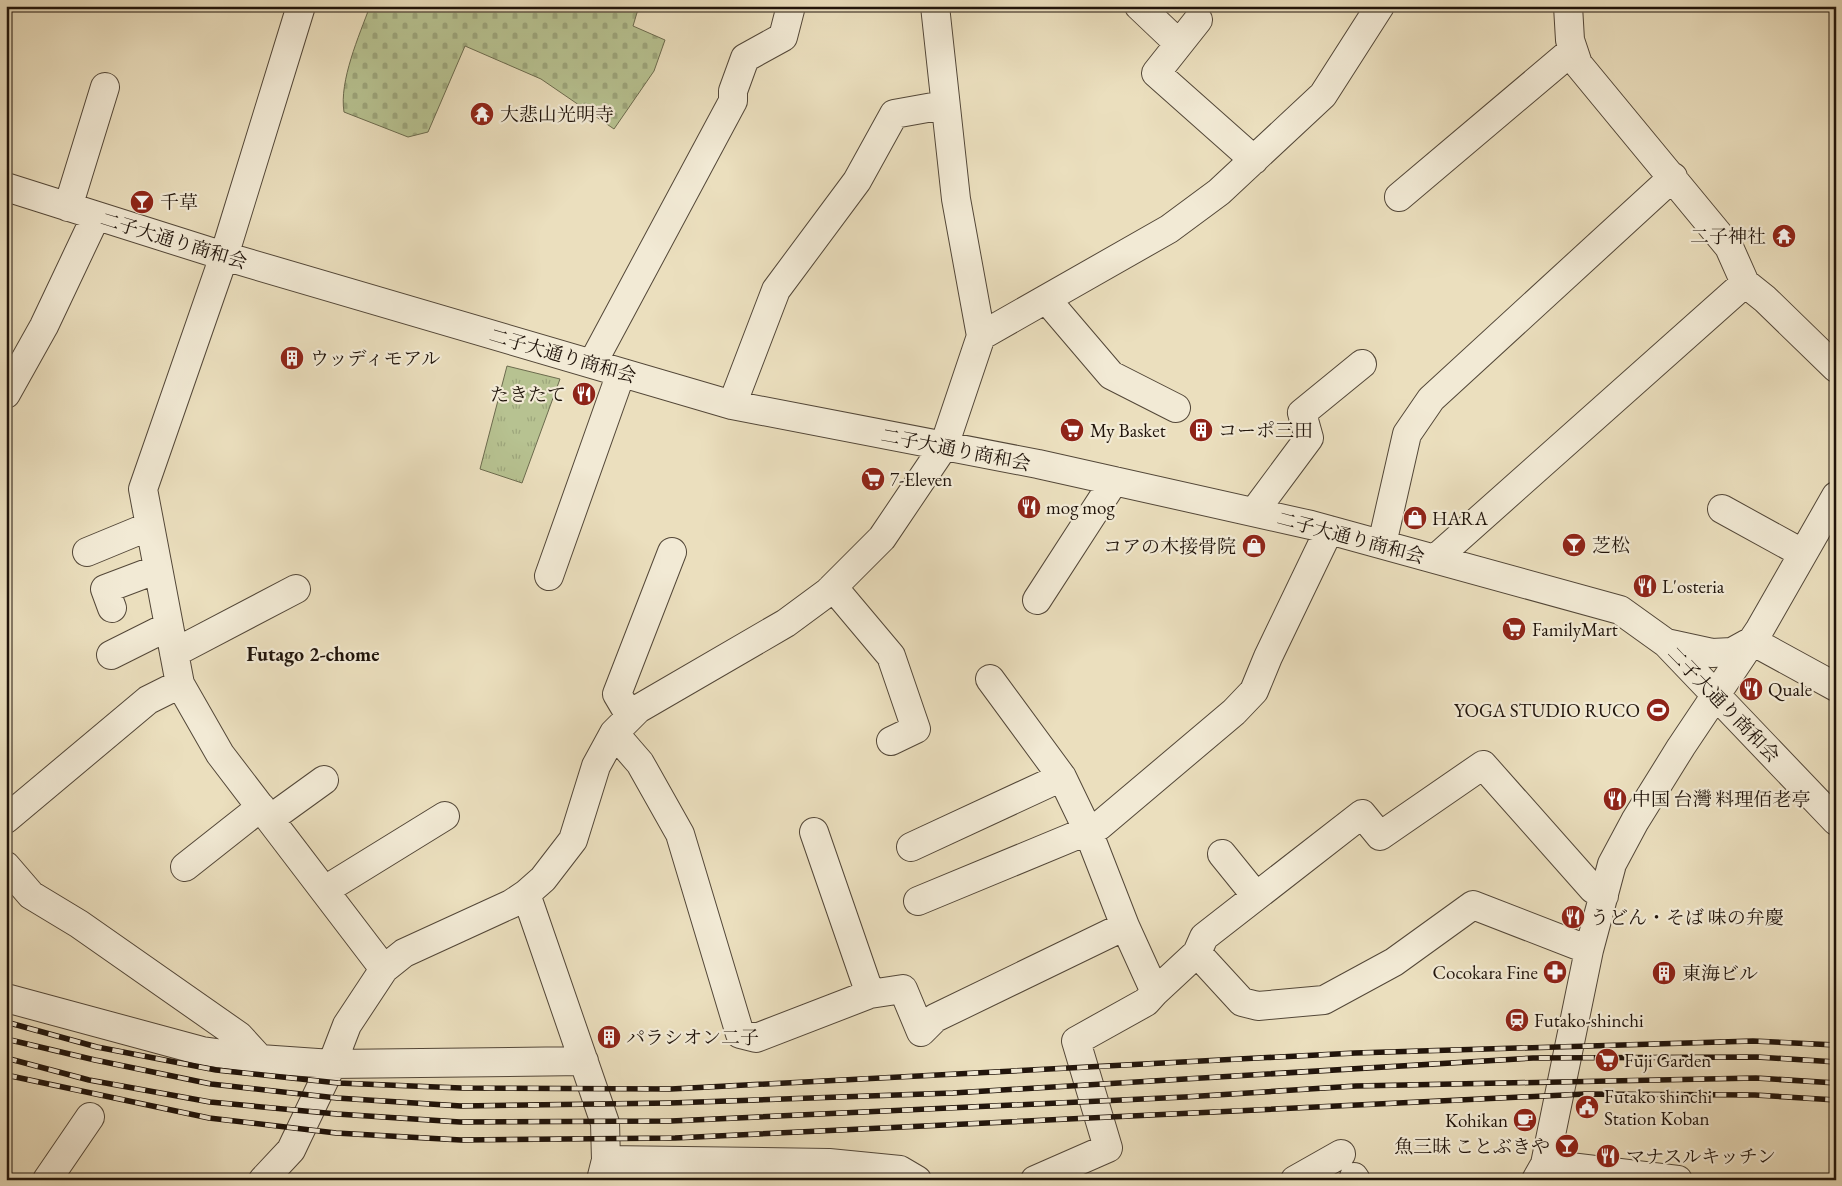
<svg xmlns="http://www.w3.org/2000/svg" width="1842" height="1186" font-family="'EB Garamond','Noto Serif JP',serif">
<defs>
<pattern id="cemetery-stones" width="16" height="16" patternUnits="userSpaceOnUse" patternTransform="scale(1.25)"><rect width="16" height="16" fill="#b7c291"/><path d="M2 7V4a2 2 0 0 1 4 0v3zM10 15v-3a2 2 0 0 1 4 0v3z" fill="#9da67c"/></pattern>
<pattern id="park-tufts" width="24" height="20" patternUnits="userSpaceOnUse" patternTransform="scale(1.25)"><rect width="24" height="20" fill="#b7c291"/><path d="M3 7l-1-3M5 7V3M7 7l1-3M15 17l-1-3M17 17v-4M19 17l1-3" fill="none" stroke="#9da67c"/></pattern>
</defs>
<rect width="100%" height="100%" fill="#ebdfbe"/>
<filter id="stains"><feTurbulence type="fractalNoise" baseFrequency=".004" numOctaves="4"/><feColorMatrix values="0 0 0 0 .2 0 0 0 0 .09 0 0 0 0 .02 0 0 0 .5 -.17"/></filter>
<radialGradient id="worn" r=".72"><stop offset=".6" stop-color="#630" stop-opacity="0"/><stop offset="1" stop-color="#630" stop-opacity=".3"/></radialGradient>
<path fill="url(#cemetery-stones)" stroke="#6c6b4e" d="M 370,6 L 639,6 L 633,26 L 665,40 L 654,71 L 614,129 L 541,79 L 465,46 L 428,132 L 408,137 L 344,112 C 339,81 359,36 370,6 Z"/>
<path fill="url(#park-tufts)" stroke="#6c6b4e" d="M 507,366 L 560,379 L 522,483 L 480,469 Z"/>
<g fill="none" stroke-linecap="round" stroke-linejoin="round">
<g stroke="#534738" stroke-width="30">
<path id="minor" d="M 301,6 L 224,256 L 143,489 L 180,684 L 220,754 L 384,969
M 1139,6 L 1179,44
M 1568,6 L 1570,40 L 1578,64 L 1729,247 L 1745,283 L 1765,299 L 1836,368
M 1198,20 L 1156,73 L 1254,160
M 6,187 L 224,256 L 732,405 L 1038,464 L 1311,525 L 1620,610 L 1666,643 L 1836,821
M 1399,197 L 1573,50
M 68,207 L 105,87
M 1047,300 L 1111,375 L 1176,408
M 981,336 L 1169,229 L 1219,192 L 1323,95 L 1380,6
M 592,364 L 733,101 L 733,91 L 745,58 L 783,37 L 791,6
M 6,394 L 44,326 L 96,216
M 732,405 L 776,290 L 857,181 L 894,114 L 944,105
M 1722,509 L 1802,553
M 1254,512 L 1309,438 L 1302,413 L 1362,364
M 1382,544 L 1407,434 L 1431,399 L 1673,177
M 87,552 L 150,526
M 1435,559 L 1745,283
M 549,576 L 621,373
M 833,587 L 891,656 L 916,729 L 891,741
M 1037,600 L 1114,481
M 112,608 L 105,589 L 158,569
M 1666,643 L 1712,653 L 1732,652 L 1752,641 L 1836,687
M 174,653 L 296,589
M 111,655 L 169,626
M 990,679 L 1062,777 L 1088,831 L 1125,926 L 1155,992 L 1197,953 L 1242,1002 L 1258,1006 L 1324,1000 L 1394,962 L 1473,905 L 1589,950
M 630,716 L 617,694 L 672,552
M 614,733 L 640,763 L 680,834 L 740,1034 L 756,1038 L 870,994 L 814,832
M 6,819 L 148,700 L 180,684
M 270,819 L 324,780
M 911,847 L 1062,777
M 1222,854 L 1256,896
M 6,866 L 31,895 L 79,924 L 239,1036 L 260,1059
M 185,867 L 261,807
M 325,890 L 445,816
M 526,894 L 605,1123 L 606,1160 L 601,1180
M 918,901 L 1099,826 L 1234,712 L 1254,691 L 1268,657 L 1329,530
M 1197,953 L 1204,937 L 1362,814 L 1380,836 L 1483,765 L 1593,889 L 1604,896
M 870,994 L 903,989 L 921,1032 L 935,1018 L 1125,926
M 6,998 L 202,1051 L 260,1059 L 332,1064 L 584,1061
M 606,1160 L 829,1163 L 900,1170 L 917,1180
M 1545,1164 L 1678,1180
M 1354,1177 L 1356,1180
M 47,1180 L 90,1117
M 263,1180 L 291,1150 L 332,1064 L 347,1025 L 384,969 L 404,953 L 511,904 L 526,894 L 543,879 L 573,840 L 596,766 L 614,733 L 638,709 L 786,623 L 828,592 L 882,538 L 944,446 L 981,336 L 956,199 L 935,6
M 1035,1180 L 1108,1148 L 1076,1041 L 1146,1002 L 1155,992
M 1295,1180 L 1341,1154
M 1536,1180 L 1545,1164 L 1589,950 L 1612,864 L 1635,821 L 1681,747 L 1760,629 L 1836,496"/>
</g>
<use href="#minor" stroke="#f2ead5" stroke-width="28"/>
<g stroke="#20140b" stroke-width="5.5">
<path id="rail" d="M 6,1022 L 97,1047 L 216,1070 L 338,1083 L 461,1088 L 671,1089 L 1355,1053 L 1753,1041 L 1836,1045
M 6,1039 L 95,1060 L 211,1084 L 337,1098 L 461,1106 L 670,1103 L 953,1093 L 1533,1058 L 1757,1057 L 1836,1062
M 6,1058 L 89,1080 L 210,1102 L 337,1114 L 460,1122 L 671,1121 L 1185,1097 L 1356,1086 L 1756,1078 L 1836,1083
M 6,1075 L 209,1118 L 336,1133 L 461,1140 L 675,1138 L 1585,1094 L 1755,1095 L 1836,1100"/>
</g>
<use href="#rail" stroke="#f2ead5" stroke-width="4" stroke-dasharray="11" stroke-linecap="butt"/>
</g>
<defs>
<g id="temple-disc" transform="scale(1.25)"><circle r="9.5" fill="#8f2418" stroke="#f2ead5"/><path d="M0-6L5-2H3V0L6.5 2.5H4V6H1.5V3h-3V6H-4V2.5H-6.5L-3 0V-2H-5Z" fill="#fff"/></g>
<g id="bar-disc" transform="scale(1.25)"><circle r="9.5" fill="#8f2418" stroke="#f2ead5"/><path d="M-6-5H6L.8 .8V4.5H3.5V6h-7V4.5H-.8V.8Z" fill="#fff"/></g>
<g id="building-disc" transform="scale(1.25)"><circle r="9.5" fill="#8f2418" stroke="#f2ead5"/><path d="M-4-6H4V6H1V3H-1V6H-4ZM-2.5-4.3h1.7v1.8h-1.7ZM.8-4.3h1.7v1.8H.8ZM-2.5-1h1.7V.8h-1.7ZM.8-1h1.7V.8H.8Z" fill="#fff"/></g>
<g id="restaurant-disc" transform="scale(1.25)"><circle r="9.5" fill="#8f2418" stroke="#f2ead5"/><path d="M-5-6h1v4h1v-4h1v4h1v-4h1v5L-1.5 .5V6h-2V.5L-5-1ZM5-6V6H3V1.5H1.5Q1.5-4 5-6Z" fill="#fff"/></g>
<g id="supermarket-disc" transform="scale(1.25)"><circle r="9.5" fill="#8f2418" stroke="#f2ead5"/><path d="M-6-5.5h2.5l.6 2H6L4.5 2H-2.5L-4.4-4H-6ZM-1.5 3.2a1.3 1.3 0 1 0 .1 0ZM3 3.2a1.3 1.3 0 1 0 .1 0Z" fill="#fff"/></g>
<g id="shop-disc" transform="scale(1.25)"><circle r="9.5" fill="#8f2418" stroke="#f2ead5"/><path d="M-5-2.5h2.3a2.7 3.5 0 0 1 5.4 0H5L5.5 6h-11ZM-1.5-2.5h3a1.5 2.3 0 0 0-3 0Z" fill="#fff"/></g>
<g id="stadium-disc" transform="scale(1.25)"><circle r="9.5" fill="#8f2418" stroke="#f2ead5"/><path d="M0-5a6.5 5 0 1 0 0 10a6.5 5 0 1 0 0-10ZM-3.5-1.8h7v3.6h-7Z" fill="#fff"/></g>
<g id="pharmacy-disc" transform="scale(1.25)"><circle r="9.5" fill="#8f2418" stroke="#f2ead5"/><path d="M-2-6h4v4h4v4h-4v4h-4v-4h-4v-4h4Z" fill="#fff"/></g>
<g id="station-disc" transform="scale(1.25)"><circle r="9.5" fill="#8f2418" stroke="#f2ead5"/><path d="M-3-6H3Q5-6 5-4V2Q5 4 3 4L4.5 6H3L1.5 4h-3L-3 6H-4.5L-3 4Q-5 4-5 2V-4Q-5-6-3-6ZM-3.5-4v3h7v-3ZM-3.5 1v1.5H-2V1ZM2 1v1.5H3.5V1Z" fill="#fff"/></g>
<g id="civic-disc" transform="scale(1.25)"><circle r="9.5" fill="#8f2418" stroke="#f2ead5"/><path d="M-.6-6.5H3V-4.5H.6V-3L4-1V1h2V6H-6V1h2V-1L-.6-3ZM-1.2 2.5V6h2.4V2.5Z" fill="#fff"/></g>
<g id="cafe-disc" transform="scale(1.25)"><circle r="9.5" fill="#8f2418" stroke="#f2ead5"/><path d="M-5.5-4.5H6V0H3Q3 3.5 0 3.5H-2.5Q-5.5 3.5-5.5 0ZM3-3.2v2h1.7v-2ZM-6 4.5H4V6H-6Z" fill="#fff"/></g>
</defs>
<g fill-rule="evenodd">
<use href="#temple-disc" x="482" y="114"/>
<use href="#bar-disc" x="142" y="202"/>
<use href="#temple-disc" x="1784" y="236"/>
<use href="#building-disc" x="292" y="358"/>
<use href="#restaurant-disc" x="584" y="394"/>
<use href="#supermarket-disc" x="1072" y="430"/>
<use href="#building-disc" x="1201" y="430"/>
<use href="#supermarket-disc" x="873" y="479"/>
<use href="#restaurant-disc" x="1029" y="507"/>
<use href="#shop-disc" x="1415" y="518"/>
<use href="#bar-disc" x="1574" y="545"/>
<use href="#shop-disc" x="1254" y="546"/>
<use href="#restaurant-disc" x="1645" y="586"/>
<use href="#supermarket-disc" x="1514" y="629"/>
<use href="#restaurant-disc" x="1751" y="689"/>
<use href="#stadium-disc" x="1658" y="710"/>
<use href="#restaurant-disc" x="1615" y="799"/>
<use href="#restaurant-disc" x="1573" y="917"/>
<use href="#pharmacy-disc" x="1555" y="972"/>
<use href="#building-disc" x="1664" y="973"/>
<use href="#station-disc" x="1517" y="1020"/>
<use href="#building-disc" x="609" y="1037"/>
<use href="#supermarket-disc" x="1607" y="1060"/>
<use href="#civic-disc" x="1587" y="1107"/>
<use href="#cafe-disc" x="1525" y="1120"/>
<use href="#bar-disc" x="1567" y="1146"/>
<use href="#restaurant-disc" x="1608" y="1156"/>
</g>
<g text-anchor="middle" stroke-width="4.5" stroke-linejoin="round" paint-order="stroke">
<g font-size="19" fill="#20140b" stroke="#f2ead5" text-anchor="start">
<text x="500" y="121">大悲山光明寺</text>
<text x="160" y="209">千草</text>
<text x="1766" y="243" text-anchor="end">二子神社</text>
<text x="310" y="365">ウッディモアル</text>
<text x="566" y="401" text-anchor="end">たきたて</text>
<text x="1090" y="437">My Basket</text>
<text x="1218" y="437">コーポ三田</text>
<text x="890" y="486">7-Eleven</text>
<text x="1046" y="514">mog mog</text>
<text x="1432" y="525">HARA</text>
<text x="1592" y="552">芝松</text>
<text x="1236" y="553" text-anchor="end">コアの木接骨院</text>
<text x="1662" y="593">L'osteria</text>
<text x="1532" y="636">FamilyMart</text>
<text x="1768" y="696">Quale</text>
<text x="1640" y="717" text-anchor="end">YOGA STUDIO RUCO</text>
<text x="1632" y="806">中国 台灣 料理佰老亭</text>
<text x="1590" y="924">うどん・そば 味の弁慶</text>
<text x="1538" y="979" text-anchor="end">Cocokara Fine</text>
<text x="1682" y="980">東海ビル</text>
<text x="1534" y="1027">Futako-shinchi</text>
<text x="626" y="1044">パラシオン二子</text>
<text x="1624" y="1067">Fuji Garden</text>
<text x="1604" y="1103">Futako shinchi<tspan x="1604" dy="22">Station Koban</tspan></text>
<text x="1508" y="1127" text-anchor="end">Kohikan</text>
<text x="1550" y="1153" text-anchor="end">魚三昧 ことぶきや</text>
<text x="1626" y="1163">マナスルキッチン</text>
</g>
<g font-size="19" fill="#20140b" stroke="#f2ead5">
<text transform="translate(174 240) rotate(17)" y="7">二子大通り商和会</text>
<text transform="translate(563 355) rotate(16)" y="7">二子大通り商和会</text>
<text transform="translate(956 449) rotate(11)" y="7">二子大通り商和会</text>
<text transform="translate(1351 537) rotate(15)" y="7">二子大通り商和会</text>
<text transform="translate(1724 704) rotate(46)" y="7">二子大通り商和会</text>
</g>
<g font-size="20" font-weight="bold" fill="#20140b" stroke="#f2ead5">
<text x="313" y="661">Futago 2-chome</text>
</g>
</g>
<rect width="1842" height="1186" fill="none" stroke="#ebdfbe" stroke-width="25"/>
<rect x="8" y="8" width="1827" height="1171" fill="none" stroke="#20140b" stroke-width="2.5"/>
<rect x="12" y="12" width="1817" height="1161" fill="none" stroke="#20140b"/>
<rect width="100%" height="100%" filter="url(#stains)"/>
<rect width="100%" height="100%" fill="url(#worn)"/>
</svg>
